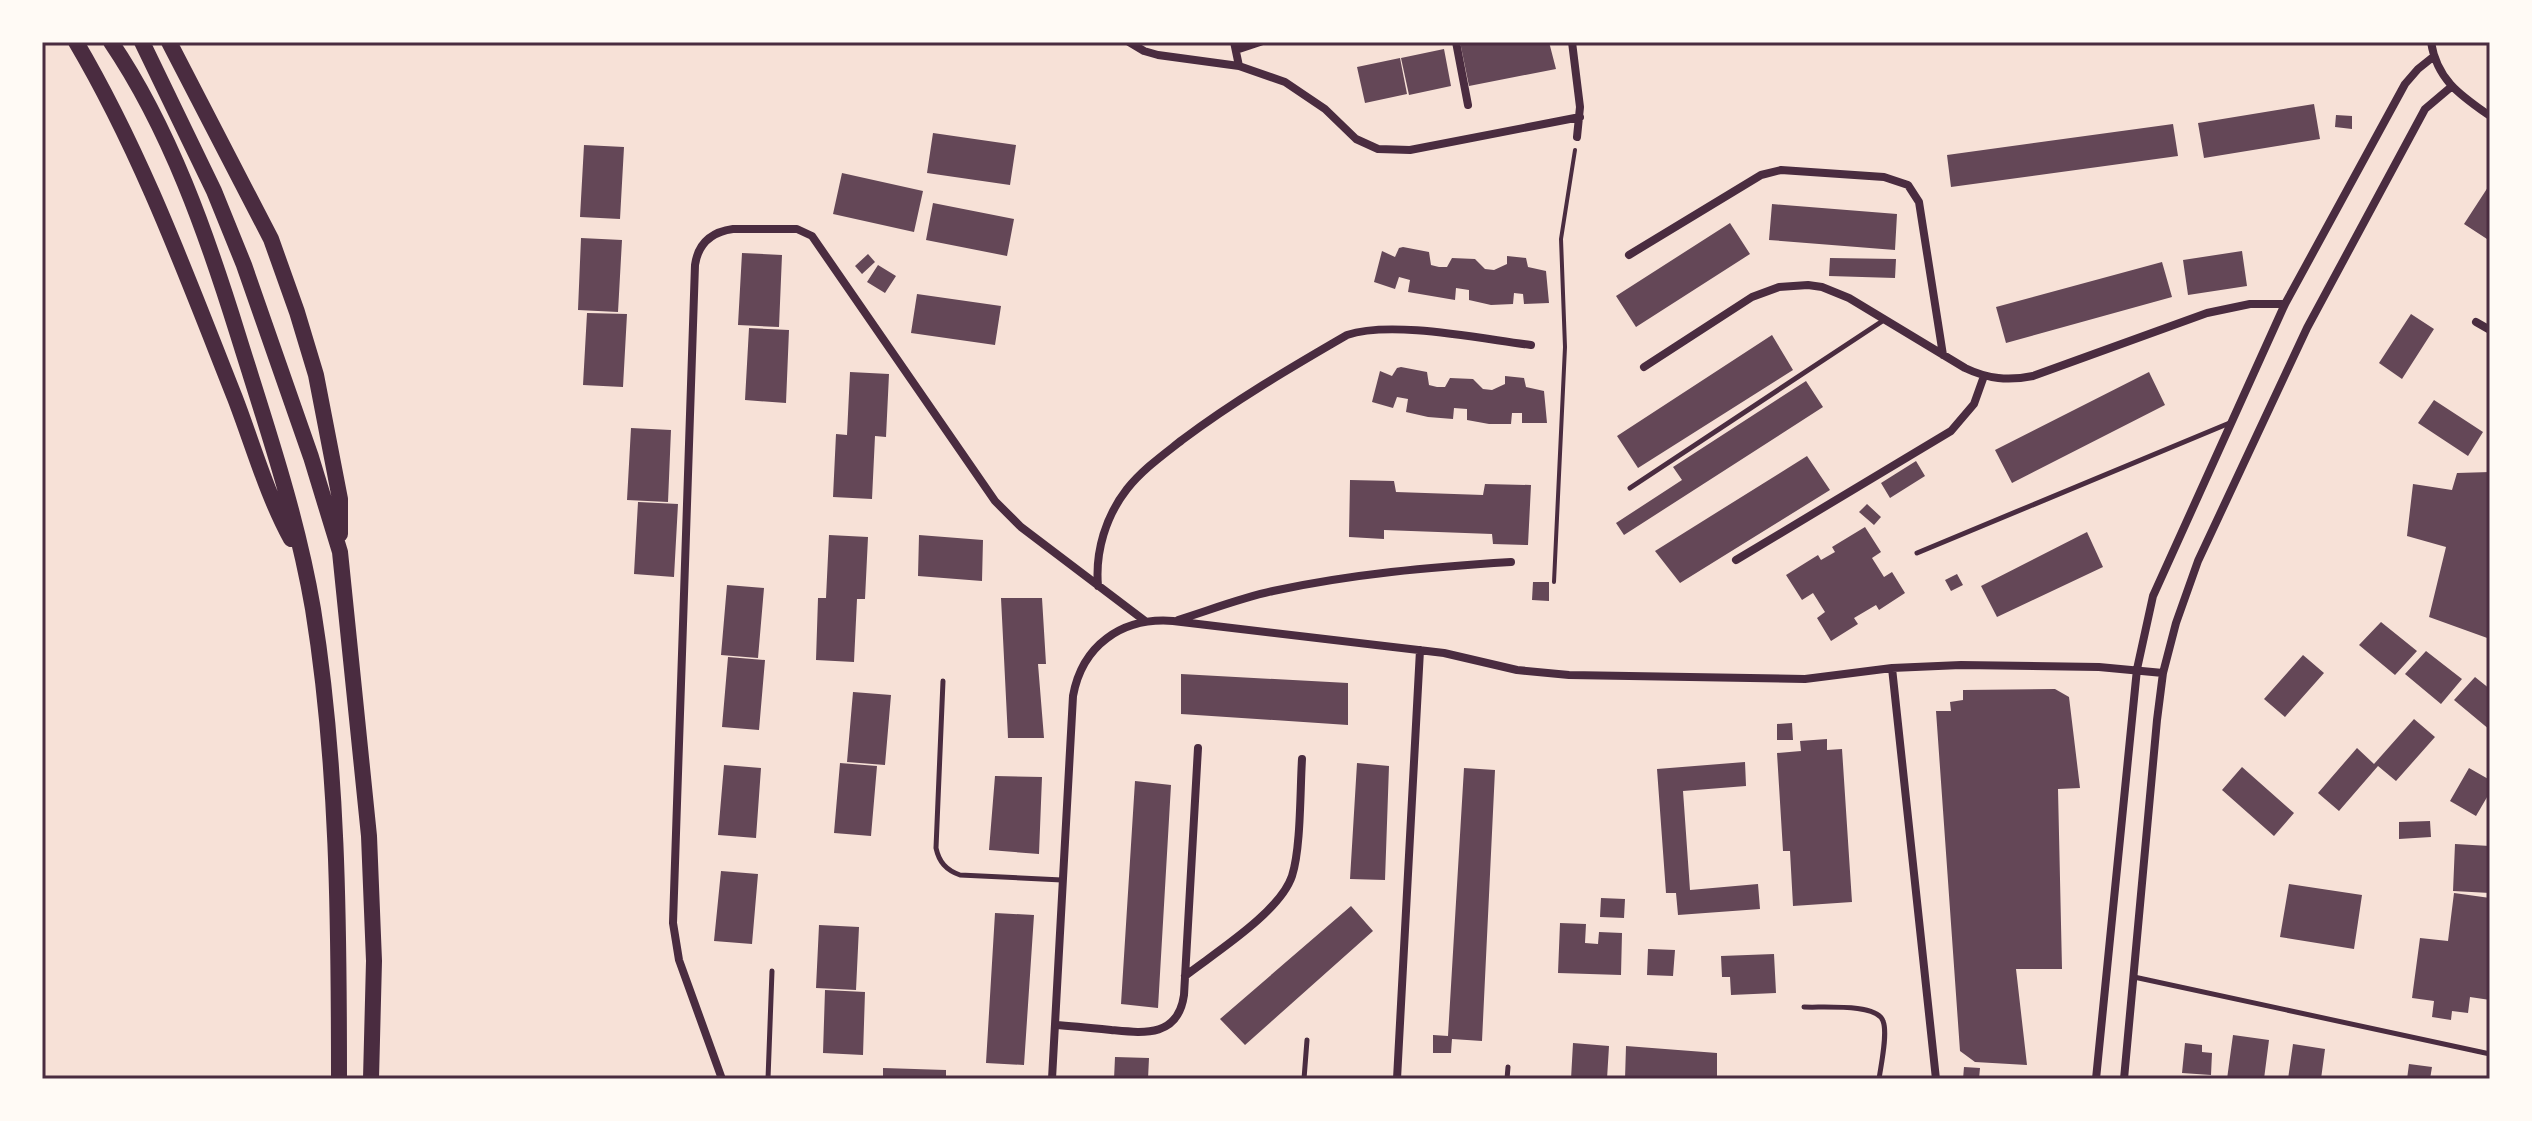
<svg xmlns="http://www.w3.org/2000/svg" width="2532" height="1121" font-family="Montserrat,sans-serif">
<rect width="100%" height="100%" fill="#f7e1d7"/>
<path fill="#644757" d="M 1460,42 L 1549,42 L 1556,69 L 1469,86 Z
M 1444,49 L 1451,86 L 1409,95 L 1401,58 Z
M 1400,58 L 1407,94 L 1365,103 L 1357,67 Z
M 2314,104 L 2320,139 L 2204,158 L 2198,123 Z
M 2336,115 L 2352,116 L 2352,129 L 2335,127 Z
M 2173,124 L 2178,156 L 1951,187 L 1947,155 Z
M 933,133 L 1016,145 L 1010,185 L 927,173 Z
M 584,145 L 624,147 L 620,219 L 580,217 Z
M 842,173 L 923,191 L 914,232 L 833,214 Z
M 2490,184 L 2490,235 L 2487,239 L 2464,224 Z
M 933,203 L 1014,219 L 1007,256 L 926,240 Z
M 1772,204 L 1897,214 L 1895,250 L 1769,240 Z
M 1730,223 L 1750,254 L 1636,327 L 1616,296 Z
M 581,238 L 622,240 L 618,312 L 578,310 Z
M 1403,247 L 1429,252 L 1431,265 L 1439,267 L 1447,267 L 1452,258 L 1475,259 L 1485,269 L 1494,270 L 1507,264 L 1507,256 L 1526,258 L 1528,267 L 1546,271 L 1549,303 L 1524,304 L 1523,294 L 1514,293 L 1513,304 L 1491,305 L 1469,300 L 1469,290 L 1456,288 L 1455,300 L 1408,292 L 1410,280 L 1399,277 L 1395,289 L 1374,282 L 1382,251 L 1395,257 L 1399,248 Z
M 2242,251 L 2247,286 L 2188,295 L 2183,260 Z
M 742,253 L 782,255 L 779,327 L 738,325 Z
M 868,254 L 875,262 L 862,274 L 855,266 Z
M 1830,258 L 1896,259 L 1895,278 L 1829,276 Z
M 2162,262 L 2172,297 L 2006,343 L 1996,307 Z
M 878,265 L 896,276 L 885,293 L 867,282 Z
M 917,294 L 1001,306 L 995,345 L 911,333 Z
M 587,313 L 627,314 L 623,387 L 583,385 Z
M 2411,314 L 2434,329 L 2402,379 L 2379,363 Z
M 749,328 L 789,330 L 786,403 L 745,400 Z
M 1772,335 L 1793,370 L 1638,468 L 1617,436 Z
M 1401,367 L 1427,372 L 1429,385 L 1437,387 L 1445,387 L 1450,378 L 1473,379 L 1483,389 L 1492,390 L 1505,384 L 1505,376 L 1524,378 L 1526,387 L 1544,391 L 1547,423 L 1522,423 L 1522,413 L 1512,413 L 1511,424 L 1489,424 L 1467,420 L 1467,409 L 1454,408 L 1453,419 L 1428,417 L 1406,412 L 1408,399 L 1397,397 L 1393,408 L 1372,402 L 1380,371 L 1392,376 L 1397,368 Z
M 850,372 L 889,374 L 886,437 L 875,436 L 872,499 L 833,497 L 836,434 L 847,435 Z
M 2149,372 L 2165,405 L 2012,483 L 1995,450 Z
M 1806,381 L 1823,407 L 1624,535 L 1616,523 L 1682,480 L 1673,467 Z
M 2434,400 L 2483,432 L 2468,456 L 2418,423 Z
M 631,428 L 671,430 L 668,502 L 627,500 Z
M 1807,456 L 1830,490 L 1680,583 L 1655,551 Z
M 1916,461 L 1925,476 L 1890,498 L 1881,483 Z
M 2490,472 L 2490,639 L 2429,617 L 2446,547 L 2407,536 L 2413,484 L 2452,490 L 2457,473 Z
M 1350,480 L 1394,481 L 1396,492 L 1483,495 L 1485,484 L 1531,485 L 1528,545 L 1493,544 L 1492,534 L 1384,530 L 1384,539 L 1349,537 Z
M 638,502 L 678,504 L 674,577 L 634,574 Z
M 1867,504 L 1881,517 L 1874,525 L 1859,512 Z
M 1865,527 L 1881,552 L 1872,558 L 1884,577 L 1892,572 L 1905,593 L 1879,610 L 1876,605 L 1854,618 L 1858,624 L 1831,641 L 1817,618 L 1825,612 L 1813,593 L 1802,600 L 1786,575 L 1818,555 L 1821,560 L 1835,552 L 1832,547 Z
M 2087,532 L 2103,567 L 1997,617 L 1981,586 Z
M 829,535 L 868,537 L 865,599 L 857,599 L 854,662 L 816,660 L 818,598 L 826,598 Z
M 919,535 L 983,540 L 982,581 L 918,576 Z
M 1957,574 L 1963,585 L 1951,591 L 1945,580 Z
M 1533,582 L 1549,582 L 1549,601 L 1532,600 Z
M 727,585 L 764,588 L 758,658 L 721,655 Z
M 1001,598 L 1042,598 L 1046,664 L 1038,664 L 1044,738 L 1008,738 Z
M 2381,622 L 2417,651 L 2395,675 L 2359,645 Z
M 2426,651 L 2462,679 L 2441,704 L 2405,674 Z
M 2303,655 L 2324,673 L 2285,717 L 2264,699 Z
M 728,657 L 765,660 L 759,730 L 722,727 Z
M 1181,674 L 1348,683 L 1348,725 L 1181,714 Z
M 2475,677 L 2490,689 L 2490,730 L 2454,700 Z
M 2055,689 L 2069,697 L 2080,788 L 2058,789 L 2062,969 L 2016,969 L 2027,1065 L 1975,1062 L 1960,1051 L 1936,711 L 1951,711 L 1950,702 L 1963,700 L 1963,690 Z
M 853,692 L 891,695 L 885,765 L 847,762 Z
M 2414,719 L 2435,737 L 2396,781 L 2378,766 L 2339,811 L 2318,793 L 2357,748 L 2374,764 Z
M 1792,723 L 1793,740 L 1777,740 L 1777,724 Z
M 1827,739 L 1827,750 L 1842,749 L 1852,902 L 1793,906 L 1790,851 L 1783,851 L 1777,753 L 1801,751 L 1800,741 Z
M 1745,762 L 1746,786 L 1683,791 L 1690,890 L 1758,884 L 1760,909 L 1678,915 L 1676,893 L 1666,893 L 1657,769 Z
M 840,763 L 877,766 L 871,836 L 834,833 Z
M 1357,763 L 1389,766 L 1385,880 L 1350,879 Z
M 724,765 L 761,768 L 756,838 L 718,835 Z
M 2242,767 L 2294,813 L 2274,836 L 2222,790 Z
M 1464,768 L 1495,770 L 1482,1041 L 1452,1039 L 1451,1053 L 1433,1053 L 1433,1035 L 1448,1036 Z
M 2469,768 L 2490,780 L 2490,792 L 2476,816 L 2450,801 Z
M 995,776 L 1042,777 L 1039,854 L 989,850 Z
M 1135,781 L 1171,785 L 1158,1008 L 1121,1004 Z
M 2430,821 L 2431,837 L 2399,839 L 2399,822 Z
M 2455,844 L 2490,846 L 2490,893 L 2453,891 Z
M 721,871 L 758,874 L 752,944 L 714,941 Z
M 2289,884 L 2362,895 L 2354,949 L 2280,937 Z
M 2454,893 L 2490,898 L 2490,1000 L 2470,997 L 2468,1013 L 2452,1011 L 2451,1020 L 2432,1017 L 2434,1001 L 2412,998 L 2420,938 L 2448,941 Z
M 1601,898 L 1625,899 L 1624,918 L 1600,917 Z
M 1351,906 L 1373,931 L 1245,1045 L 1220,1019 Z
M 995,913 L 1034,915 L 1024,1065 L 986,1063 Z
M 1560,923 L 1586,924 L 1585,943 L 1598,944 L 1599,932 L 1622,933 L 1621,975 L 1558,973 Z
M 819,925 L 859,927 L 856,990 L 816,988 Z
M 1648,949 L 1675,950 L 1673,976 L 1647,975 Z
M 1774,954 L 1776,993 L 1731,995 L 1730,977 L 1722,977 L 1721,956 Z
M 825,990 L 865,992 L 863,1055 L 823,1053 Z
M 2233,1035 L 2269,1040 L 2264,1079 L 2227,1079 Z
M 1573,1043 L 1609,1046 L 1607,1079 L 1571,1079 Z
M 2185,1043 L 2202,1045 L 2202,1052 L 2212,1053 L 2211,1075 L 2182,1073 Z
M 2293,1044 L 2325,1049 L 2321,1079 L 2288,1079 Z
M 1626,1046 L 1717,1053 L 1717,1079 L 1625,1079 Z
M 1115,1057 L 1149,1058 L 1148,1079 L 1114,1079 Z
M 2409,1064 L 2432,1067 L 2430,1079 L 2407,1079 Z
M 1964,1067 L 1980,1068 L 1979,1079 L 1963,1079 Z
M 883,1068 L 946,1070 L 946,1079 L 883,1079 Z"/>
<g fill="none" stroke-linecap="round" stroke-linejoin="round">
<path stroke="#4a2c40" stroke-width="4" d="M 1554,582 L 1565,347 L 1561,239 L 1575,150"/>
<path stroke="#4a2c40" stroke-width="5" d="M 1630,488 L 1884,320
M 1917,553 L 2232,422
M 943,681 L 936,848 C 939,862 946,870 960,875 L 1062,880
M 2134,977 L 2490,1054
M 1804,1007 C 1821,1008 1877,1003 1883,1021 C 1888,1033 1881,1065 1879,1079
M 768,1079 L 772,971
M 1304,1079 L 1307,1040
M 1507,1079 L 1508,1067"/>
<path stroke="#4a2c40" stroke-width="8" d="M 1129,42 L 1144,51 L 1158,55 L 1239,66 L 1285,82 L 1325,109 L 1356,139 L 1378,149 L 1410,150 L 1580,117
M 1234,42 L 1239,66
M 1456,42 L 1468,105
M 1572,42 L 1580,107 L 1577,137
M 2431,42 C 2437,80 2460,95 2490,116
M 1236,50 L 1260,42
M 1629,255 L 1761,175 L 1781,170 L 1884,177 L 1908,185 L 1919,202 L 1943,355
M 2476,322 L 2490,330
M 1644,367 L 1752,297 L 1779,287 L 1808,285 L 1822,287 L 1849,298 L 1965,368 C 1988,379 2008,381 2033,376 L 2207,313 L 2250,304 L 2285,304
M 1736,560 L 1951,431 L 1974,404 L 1984,376
M 1098,586 C 1095,551 1106,516 1127,489 C 1143,469 1163,455 1182,440 C 1234,401 1290,368 1347,335 C 1392,320 1482,339 1531,345
M 1178,620 C 1210,610 1241,598 1273,591 C 1351,574 1431,567 1511,562
M 1892,668 L 1936,1079
M 1185,976 C 1216,952 1280,912 1292,876 C 1301,848 1300,791 1302,759
M 1055,1025 C 1073,1026 1092,1028 1111,1030 C 1143,1033 1178,1038 1184,995 L 1198,748
M 722,1079 L 679,960 L 673,923 L 695,265 C 698,244 711,232 733,229 L 797,229 L 812,236 L 995,501 L 1021,527 L 1145,621
M 1052,1079 L 1073,696 C 1082,646 1121,617 1173,621 L 1444,653 L 1517,670 L 1569,675 L 1805,679 L 1892,668 L 1961,665 L 2099,667 L 2163,673
M 1397,1079 L 1420,650
M 2096,1079 L 2137,669 L 2153,596 L 2285,304 L 2405,84 L 2418,69 L 2433,57
M 2124,1079 L 2157,720 L 2163,673 L 2176,623 L 2198,561 L 2307,328 L 2425,109 L 2451,87"/>
<path stroke="#4a2c40" stroke-width="16" d="M 76,42 C 142,154 187,277 235,398 C 253,445 267,495 291,539
M 111,42 C 170,129 207,235 238,335 C 266,425 297,515 313,609 C 338,764 339,922 339,1079
M 142,42 L 214,191 L 244,265 L 311,457 L 340,552 L 369,836 L 374,961 L 371,1079
M 169,42 L 271,239 L 297,312 L 316,375 L 340,499 L 340,534"/>
</g>
<rect width="2532" height="1121" fill="none" stroke="#fffaf5" stroke-width="88"/>
<rect x="44" y="44" width="2444" height="1033" fill="none" stroke="#4a2c40" stroke-width="3"/>
</svg>
